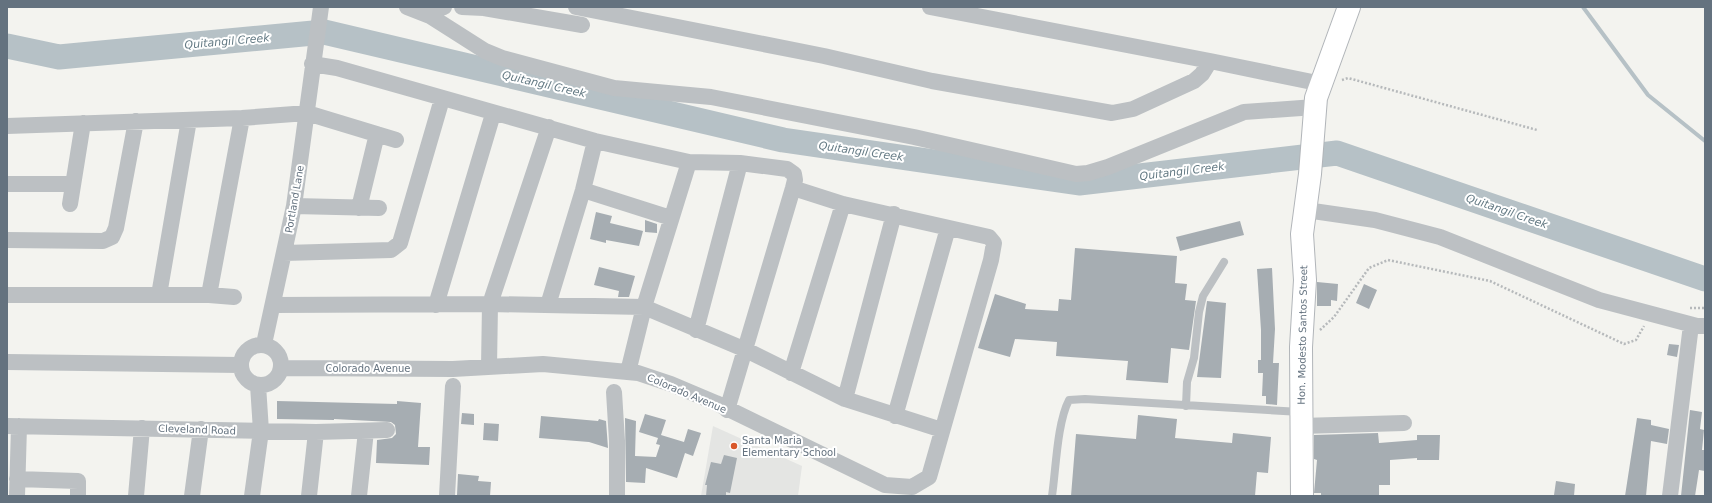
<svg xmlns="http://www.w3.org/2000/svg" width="1712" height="503" font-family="'DejaVu Sans',sans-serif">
<rect width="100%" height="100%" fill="#f3f3ef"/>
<path fill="#e4e5e3" d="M 713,426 L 802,466 L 798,496 L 701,496 Z"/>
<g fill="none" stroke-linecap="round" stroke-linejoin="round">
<path stroke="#b6c1c6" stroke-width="4" d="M 1583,7 L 1648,95 L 1705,141"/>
<path stroke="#b6c1c6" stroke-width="25" d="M 7,46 L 59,57 L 324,32 L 783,140 L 1079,183 L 1337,153 L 1705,279"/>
</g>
<path fill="#a6adb2" d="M 596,212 L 612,216 L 610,223 L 643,231 L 639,246 L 606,240 L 606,243 L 590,239 Z
M 645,220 L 657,224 L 657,233 L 645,232 Z
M 1240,221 L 1244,235 L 1180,251 L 1176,237 Z
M 1075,248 L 1177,256 L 1175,283 L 1187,284 L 1185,300 L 1196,301 L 1189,350 L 1171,348 L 1168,383 L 1126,380 L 1128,361 L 1056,356 L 1057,342 L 1015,339 L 1010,357 L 978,348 L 995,294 L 1026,304 L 1025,309 L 1058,311 L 1059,299 L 1071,300 Z
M 599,267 L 635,276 L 629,297 L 618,297 L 619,291 L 594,285 Z
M 1272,268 L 1275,329 L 1273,363 L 1279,363 L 1277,405 L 1266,404 L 1266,396 L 1262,396 L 1263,373 L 1258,373 L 1258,360 L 1261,360 L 1261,330 L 1257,269 Z
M 1317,282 L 1338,284 L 1337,301 L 1331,300 L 1331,306 L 1317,306 Z
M 1364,284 L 1377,290 L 1369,309 L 1356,303 Z
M 1207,301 L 1226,303 L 1221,378 L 1197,377 Z
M 1669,344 L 1679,345 L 1677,357 L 1667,355 Z
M 277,401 L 397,404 L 397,401 L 421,403 L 418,447 L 430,447 L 429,465 L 376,463 L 377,440 L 392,438 L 396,434 L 395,425 L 391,422 L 334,419 L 334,420 L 277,419 Z
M 1690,410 L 1702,412 L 1700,429 L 1704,430 L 1702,450 L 1705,450 L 1705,471 L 1699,470 L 1695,496 L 1681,496 Z
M 462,413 L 474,414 L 474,425 L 461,424 Z
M 645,414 L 666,420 L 661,435 L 684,442 L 688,429 L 701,433 L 693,456 L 685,453 L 677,478 L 646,468 L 645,483 L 626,482 L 625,418 L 636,421 L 635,456 L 656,457 L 660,445 L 656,444 L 658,438 L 639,432 Z
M 1138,415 L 1177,419 L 1175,438 L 1232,443 L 1233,433 L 1271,437 L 1268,473 L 1257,472 L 1255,496 L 1071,496 L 1076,434 L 1136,439 Z
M 541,416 L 598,421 L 599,419 L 606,421 L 608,448 L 589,442 L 539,438 Z
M 1637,418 L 1651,420 L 1651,425 L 1669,429 L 1667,444 L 1651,441 L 1646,496 L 1625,496 Z
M 484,423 L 499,424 L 498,441 L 483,440 Z
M 1378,433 L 1379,443 L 1417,440 L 1417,435 L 1440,435 L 1439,460 L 1417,460 L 1417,458 L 1390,460 L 1390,485 L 1379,485 L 1379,496 L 1321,496 L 1321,493 L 1314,493 L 1317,460 L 1314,459 L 1314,435 Z
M 724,455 L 737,458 L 730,493 L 726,492 L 726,496 L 706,496 L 707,485 L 705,485 L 711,462 L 721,464 Z
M 458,474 L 479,476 L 478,481 L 491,482 L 490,496 L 457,495 Z
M 1556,481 L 1575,484 L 1574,496 L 1554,495 Z"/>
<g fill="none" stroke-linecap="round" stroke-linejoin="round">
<g stroke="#b1b5b9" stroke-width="24">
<path id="secondary" d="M 1302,496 L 1301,347 L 1305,280 L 1302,234 L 1310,174 L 1316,98 L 1349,7"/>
</g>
<path stroke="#b6b9bb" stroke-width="2.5" stroke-dasharray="2 2" stroke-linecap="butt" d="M 1342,80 L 1348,78 L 1537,130
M 1690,308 L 1705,308
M 1320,330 L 1334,317 L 1369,268 L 1388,260 L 1490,281 L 1624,344 L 1636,340 L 1644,326"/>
<path stroke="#bcc0c3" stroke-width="8" d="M 1186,406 L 1187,382 L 1194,358 L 1199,312 L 1203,296 L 1224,262
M 1052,496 C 1056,469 1057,423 1069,400 L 1085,399 L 1301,412"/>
<path stroke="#bcc0c3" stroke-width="16" d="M 407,7 L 430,16 L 485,51 L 502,58 L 614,88 L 711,97 L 914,137 L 1076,174 L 1088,173 L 1108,167 L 1244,112 L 1315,107
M 462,7 L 484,8 L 582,25
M 576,7 L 824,56 L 932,81 L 1112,113 L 1133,109 L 1194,81 L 1202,74 L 1210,61 L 1322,84
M 930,7 L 1210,61
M 430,16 L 437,9 L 444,7
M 312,64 L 337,68 L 595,141 L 689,162 L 740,163 L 787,169 L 794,174 L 795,180 L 793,188 L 727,410
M 7,126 L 242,118 L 307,113 L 396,140
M 7,184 L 73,184
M 583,190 L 671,218
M 70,204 L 83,123
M 294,206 L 379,208
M 359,208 L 377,134
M 1306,210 L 1375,220 L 1440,237 L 1599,300 L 1697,326 L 1705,326
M 7,240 L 103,241 L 112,237 L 116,228 L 136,121
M 284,253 L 391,250 L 400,243 L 442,99
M 7,295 L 159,295 L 189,120
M 159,295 L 209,295 L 242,118
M 209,295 L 234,297
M 274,305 L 490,304 L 644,307 L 746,350 L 845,399 L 942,430
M 436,305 L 493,114
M 548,305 L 583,190 L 595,141
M 696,330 L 740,163
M 264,344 L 294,206 L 321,7
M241 365a20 20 0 1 1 40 0a20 20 0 1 1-40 0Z
M 7,362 L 240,365
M 489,367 L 490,304 L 549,127
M 282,368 L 453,369 L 543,364 L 638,373 L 671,384 L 716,403 L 885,485 L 912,487 L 929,477 L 991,260 L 994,243 L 989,237 L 843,204 L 793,188
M 628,372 L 644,307 L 689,162
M 791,373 L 843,204
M 614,392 L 617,441 L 617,496
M 845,399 L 894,214
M 895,416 L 948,228
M 7,426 L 316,432 L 387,430
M 1301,426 L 1404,423
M 17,479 L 78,481 L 78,496
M 17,496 L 19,426
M 136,496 L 142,428
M 192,496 L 201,429
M 252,496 L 261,431 L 258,385
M 309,496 L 316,432
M 359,496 L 366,431
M 447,496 L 453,386
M 1670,496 L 1691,325"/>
<use href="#secondary" stroke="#fff" stroke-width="22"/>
</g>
<circle fill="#d9572a" stroke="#fff" stroke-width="1.5" cx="734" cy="446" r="4"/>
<g text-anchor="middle" stroke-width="4" stroke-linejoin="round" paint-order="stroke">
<g font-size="10" fill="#64727f" stroke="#fff">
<text transform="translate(294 199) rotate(-80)" y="4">Portland Lane</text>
<text transform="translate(1302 335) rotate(-89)" y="4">Hon. Modesto Santos Street</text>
<text x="368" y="372">Colorado Avenue</text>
<text transform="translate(687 393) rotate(23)" y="4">Colorado Avenue</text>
<text transform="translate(197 429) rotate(2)" y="4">Cleveland Road</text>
</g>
<g font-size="10" fill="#64727f" stroke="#fff" text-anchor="start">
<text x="742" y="444">Santa Maria<tspan x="742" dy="12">Elementary School</tspan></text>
</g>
<g font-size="11" font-style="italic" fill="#647a84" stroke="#fff">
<text transform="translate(227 41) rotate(-5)" y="4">Quitangil Creek</text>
<text transform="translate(544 84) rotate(13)" y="4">Quitangil Creek</text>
<text transform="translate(861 151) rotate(8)" y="4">Quitangil Creek</text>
<text transform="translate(1182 171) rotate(-7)" y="4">Quitangil Creek</text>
<text transform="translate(1507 211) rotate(19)" y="4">Quitangil Creek</text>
</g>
</g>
<rect width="1712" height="503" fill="none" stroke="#64727f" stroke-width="16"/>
</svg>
